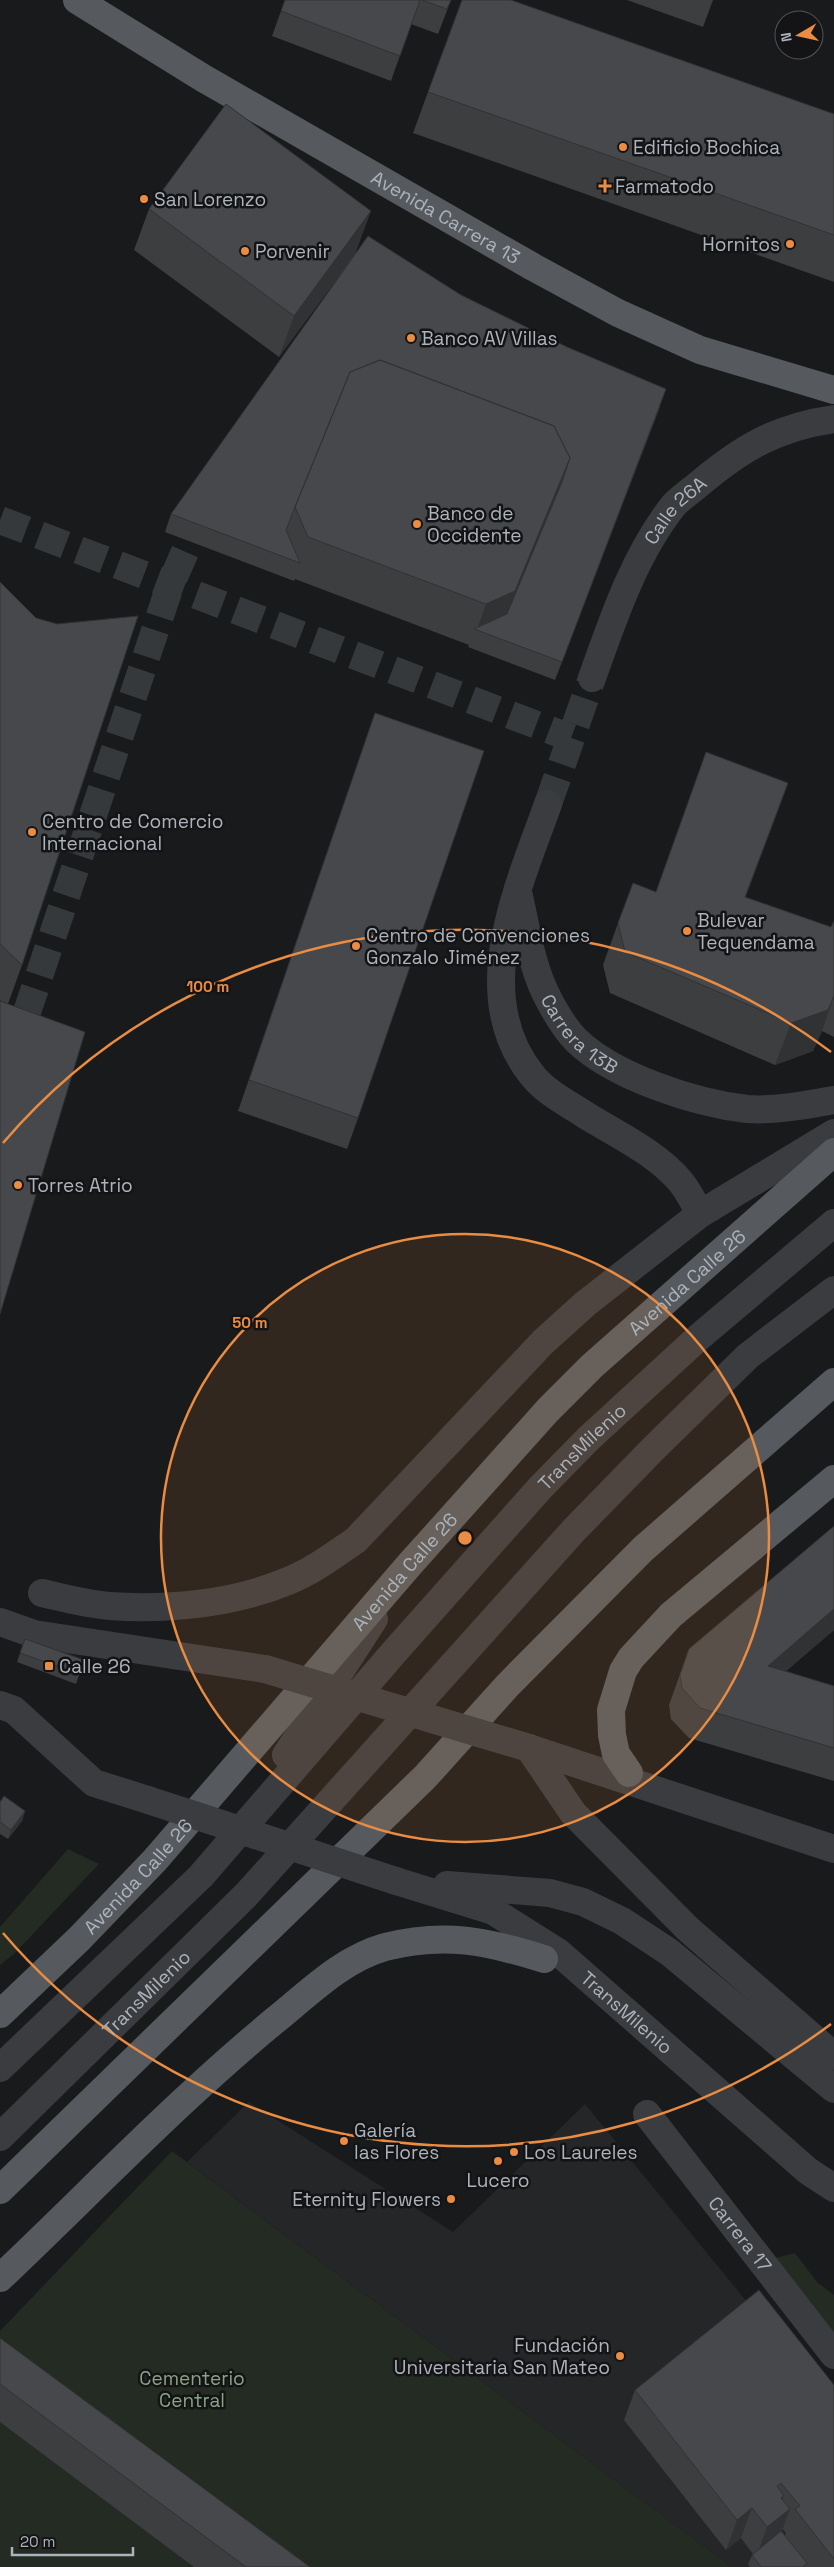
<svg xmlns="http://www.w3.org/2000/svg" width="834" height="2567" font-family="'Space Grotesk',sans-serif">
<rect width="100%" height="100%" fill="#191a1b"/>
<path fill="#252628" d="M 249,2102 L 453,2232 L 585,2104 L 834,2408 L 834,2567 L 732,2567 L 187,2162 Z"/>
<path fill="#242b23" d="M 68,1849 L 99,1864 L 14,1954 L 0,1965 L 0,1927 Z
M 172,2151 L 732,2567 L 0,2567 L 0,2331 Z
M 795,2253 L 817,2282 L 834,2295 L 834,2334 L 775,2258 Z"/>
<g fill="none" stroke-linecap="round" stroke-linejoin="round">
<path stroke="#36393b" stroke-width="28" stroke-dasharray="28 14" stroke-linecap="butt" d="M 0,520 L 571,738
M 548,804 L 592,678
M 26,1015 L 170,586 L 204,508"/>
<g stroke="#3a3c40" stroke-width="28">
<path id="s1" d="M 592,678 C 613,619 634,556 673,506 C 680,498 691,491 699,484 C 742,448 777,427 834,419"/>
<path d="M 548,804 C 518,888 468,995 532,1075 C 546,1093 569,1104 587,1116 C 618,1135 656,1153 680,1181 C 688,1190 694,1203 700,1214"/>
<path id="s2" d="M 519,896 C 527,932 532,970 550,1002 C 557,1015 566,1030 576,1040 C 614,1077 695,1103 747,1109 C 775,1111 806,1105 834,1100"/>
<path d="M 42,1593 C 64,1598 86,1604 109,1606 C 168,1610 233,1604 288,1581 C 313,1571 334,1555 356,1540 L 543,1342 L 585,1304 L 700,1214 L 834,1133"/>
<path d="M 0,1622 L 34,1634 L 265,1669"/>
<path d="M 0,1705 L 14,1710 L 94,1783 L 148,1800"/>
<path d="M 529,1748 L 573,1813 L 688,1929 L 834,2056"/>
<path d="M 529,1748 L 834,1849"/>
<path d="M 286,1755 L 374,1619"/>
<path id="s3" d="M 396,1881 L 493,1911 L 558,1952 L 808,2171 L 834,2188"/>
<path d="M 447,1885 L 550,1893 L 583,1902 L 622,1921 L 669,1952 L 834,2089"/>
<path id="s4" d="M 0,2068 L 201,1876 L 396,1650 L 540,1488 L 588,1439 L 699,1337 L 834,1223"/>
<path id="s5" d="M 647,2114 L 834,2355"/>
<path id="s6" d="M 0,2137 L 246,1895 L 575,1529 L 654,1448 L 748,1356 L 834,1290"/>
</g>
<g stroke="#565a5f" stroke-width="28">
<path id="s7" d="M 77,0 L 203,78 L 533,267 L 618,313 L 700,350 L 834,390"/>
<path d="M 629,1773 L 616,1754 L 612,1735 L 611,1710 L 623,1671 L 631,1658 L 671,1615 L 834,1479"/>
<path id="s8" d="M 0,2014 L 79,1939 L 155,1860 L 410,1564 L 548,1410 L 592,1366 L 834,1152"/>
<path d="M 0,2190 L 425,1777 L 507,1686 L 643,1549 L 834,1382"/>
<path d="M 0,2278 C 94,2189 184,2094 284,2013 C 315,1987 346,1958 385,1947 C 445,1932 487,1941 544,1959"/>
</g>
<path stroke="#3a3c40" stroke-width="28" d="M 265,1669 L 529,1748
M 148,1800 L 396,1881"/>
</g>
<path fill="#3c3e40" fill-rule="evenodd" d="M 285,0 L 451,0 L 438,34 L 411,24 L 391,81 L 272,36 Z
M 627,0 L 713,0 L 703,27 Z
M 428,92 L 834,114 L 834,282 L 413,133 Z
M 149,209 L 356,252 L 461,295 L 660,407 L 555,680 L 468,647 L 469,645 L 295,579 L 294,581 L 165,532 L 171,514 L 348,264 L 279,357 L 134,250 Z
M 0,582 L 22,965 L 8,1004 L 2,1002 L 0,1000 Z
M 375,713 L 358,1118 L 347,1149 L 238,1111 Z
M 788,783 L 745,897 L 831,927 L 834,921 L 834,1037 L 822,1031 L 813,1051 L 775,1065 L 610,993 L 603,965 L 618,923 Z
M 834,1630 L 786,1671 L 834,1686 L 834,1781 L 689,1738 L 671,1719 L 669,1705 L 689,1649 Z
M 25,1639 L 84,1660 L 76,1684 L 17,1662 Z
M 0,1802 L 25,1811 L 22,1821 L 8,1839 L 0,1834 Z
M 0,2338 L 310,2567 L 194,2567 L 0,2422 Z
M 834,2385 L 834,2567 L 750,2567 L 748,2564 L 752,2555 L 753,2554 L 741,2538 L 726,2550 L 624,2420 L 635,2390 ZM 783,2529 L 786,2533 L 785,2536 L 782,2531 Z"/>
<path fill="#313234" d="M 371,211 L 356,252 L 279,357 L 294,316 Z
M 570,458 L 555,500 L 500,632 L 477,630 L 486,604 Z
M 788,783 L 773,824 L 730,939 L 745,897 Z
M 834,996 L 822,1031 L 813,1051 L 775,1065 L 791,1023 Z
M 834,1609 L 834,1630 L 757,1696 L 768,1666 Z
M 25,1811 L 22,1821 L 8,1839 L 11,1830 Z
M 784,2496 L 775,2521 L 790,2509 L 779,2539 L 756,2558 L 767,2527 L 781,2498 Z
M 752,2508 L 741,2538 L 726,2550 L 737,2520 Z"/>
<path fill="#46484b" stroke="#313234" d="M 285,0 L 420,0 L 400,56 L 281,11 Z
M 422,0 L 451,0 L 447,9 Z
M 462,0 L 511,0 L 834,114 L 834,235 L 428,92 Z
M 226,104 L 371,211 L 294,316 L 149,209 Z
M 368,236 L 461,295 L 567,347 L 666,389 L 562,662 L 474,629 L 507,614 L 562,482 L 570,458 L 554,426 L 380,360 L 350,372 L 295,507 L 286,530 L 300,563 L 171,514 Z
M 380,360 L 554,426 L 570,458 L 515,591 L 486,604 L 308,537 L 295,507 L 350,372 Z
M 0,582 L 36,618 L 57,624 L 138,616 L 22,965 L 0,944 Z
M 375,713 L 484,751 L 358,1118 L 249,1080 Z
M 706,752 L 788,783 L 745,897 L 831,927 L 834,921 L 834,996 L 828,1010 L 791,1023 L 625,952 L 618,923 L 633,883 L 656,892 Z
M 0,1001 L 85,1032 L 0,1314 Z
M 834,1526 L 834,1609 L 768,1666 L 834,1686 L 834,1748 L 700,1708 L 682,1688 L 680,1675 L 689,1649 Z
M 25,1639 L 84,1660 L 80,1674 L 20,1653 Z
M 4,1796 L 25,1811 L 11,1830 L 0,1822 L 0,1802 Z
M 759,2290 L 834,2385 L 834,2559 L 795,2509 L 800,2506 L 781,2483 L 777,2486 L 784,2496 L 781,2498 L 790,2509 L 767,2527 L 752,2508 L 737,2520 L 635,2390 Z
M 0,2338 L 310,2567 L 246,2567 L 0,2384 Z
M 781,2531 L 807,2563 L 803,2567 L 761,2567 L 752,2555 Z"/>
<circle cx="465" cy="1538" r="304" fill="#ea8c42" fill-opacity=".12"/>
<g fill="none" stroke="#ea8c42" stroke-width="2.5">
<circle cx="465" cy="1538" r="304"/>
<path d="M831 2024A608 608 0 0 1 3 1933M3 1143A608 608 0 0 1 831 1052"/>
</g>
<g fill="#ea8c42" stroke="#141416" stroke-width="2">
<circle cx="623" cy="147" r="5"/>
<path d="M602.5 178.5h5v5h5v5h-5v5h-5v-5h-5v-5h5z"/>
<circle cx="144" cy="199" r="5"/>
<circle cx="790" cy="244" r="5"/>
<circle cx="245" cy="251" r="5"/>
<circle cx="411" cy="338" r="5"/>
<circle cx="417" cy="524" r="5"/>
<circle cx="32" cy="832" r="5"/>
<circle cx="687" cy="931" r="5"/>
<circle cx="356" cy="946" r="5"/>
<circle cx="18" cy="1185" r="5"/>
<rect x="44" y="1661" width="10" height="10" rx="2.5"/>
<circle cx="344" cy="2141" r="5"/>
<circle cx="514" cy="2152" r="5"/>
<circle cx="498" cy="2161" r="5"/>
<circle cx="451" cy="2199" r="5"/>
<circle cx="620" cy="2356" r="5"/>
</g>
<g text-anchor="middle" stroke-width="5" stroke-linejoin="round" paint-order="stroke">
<g font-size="19" fill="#acb3ba" stroke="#141416" text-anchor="start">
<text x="633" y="154">Edificio Bochica</text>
<text x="615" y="193">Farmatodo</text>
<text x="154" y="206">San Lorenzo</text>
<text x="780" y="251" text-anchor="end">Hornitos</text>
<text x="255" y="258">Porvenir</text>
<text x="421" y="345">Banco AV Villas</text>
<text x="427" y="520">Banco de<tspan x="427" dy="22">Occidente</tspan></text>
<text x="42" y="828">Centro de Comercio<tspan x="42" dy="22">Internacional</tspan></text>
<text x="697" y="927">Bulevar<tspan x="697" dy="22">Tequendama</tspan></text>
<text x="366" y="942">Centro de Convenciones<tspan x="366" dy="22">Gonzalo Jiménez</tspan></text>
<text x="28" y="1192">Torres Atrio</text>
<text x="59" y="1673">Calle 26</text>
<text x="354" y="2137">Galería<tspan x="354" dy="22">las Flores</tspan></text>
<text x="524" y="2159">Los Laureles</text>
<text x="498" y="2187" text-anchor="middle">Lucero</text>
<text x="441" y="2206" text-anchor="end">Eternity Flowers</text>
<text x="610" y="2352" text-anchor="end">Fundación<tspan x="610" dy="22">Universitaria San Mateo</tspan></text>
</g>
<g font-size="19" fill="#acb3ba" stroke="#141416">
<text dy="7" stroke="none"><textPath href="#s7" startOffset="428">Avenida Carrera 13</textPath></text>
<text dy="7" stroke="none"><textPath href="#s1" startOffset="189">Calle 26A</textPath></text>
<text dy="7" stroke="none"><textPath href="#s2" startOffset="155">Carrera 13B</textPath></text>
<text dy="7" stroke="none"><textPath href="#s8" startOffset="1005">Avenida Calle 26</textPath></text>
<text dy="7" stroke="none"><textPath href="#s4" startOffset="852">TransMilenio</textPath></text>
<text dy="7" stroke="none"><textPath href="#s8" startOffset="600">Avenida Calle 26</textPath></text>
<text dy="7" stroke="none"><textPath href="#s8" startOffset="195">Avenida Calle 26</textPath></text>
<text dy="7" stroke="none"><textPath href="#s6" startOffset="205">TransMilenio</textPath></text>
<text dy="7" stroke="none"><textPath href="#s3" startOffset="270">TransMilenio</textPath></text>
<text dy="7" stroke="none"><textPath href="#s5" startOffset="152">Carrera 17</textPath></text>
</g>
<g font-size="19" fill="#89a484" stroke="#141416">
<text x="192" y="2385">Cementerio<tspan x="192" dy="22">Central</tspan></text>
</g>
</g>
<circle cx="465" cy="1538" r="8" fill="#ea8c42" stroke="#141416" stroke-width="2.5"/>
<g font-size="15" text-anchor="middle" font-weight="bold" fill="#ea8c42" stroke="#141416" stroke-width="5" stroke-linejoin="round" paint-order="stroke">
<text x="208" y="992">100 m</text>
<text x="250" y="1328">50 m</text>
</g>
<g transform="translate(799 35) rotate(261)"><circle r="24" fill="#141416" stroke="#515458"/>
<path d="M0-4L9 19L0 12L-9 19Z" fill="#ea8c42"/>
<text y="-8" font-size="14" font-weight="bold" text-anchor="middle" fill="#acb3ba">N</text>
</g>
<path d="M12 2547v8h121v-8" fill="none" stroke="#acb3ba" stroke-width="2.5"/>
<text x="20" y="2547" font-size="15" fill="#acb3ba" stroke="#141416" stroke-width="4" paint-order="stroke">20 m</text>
</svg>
